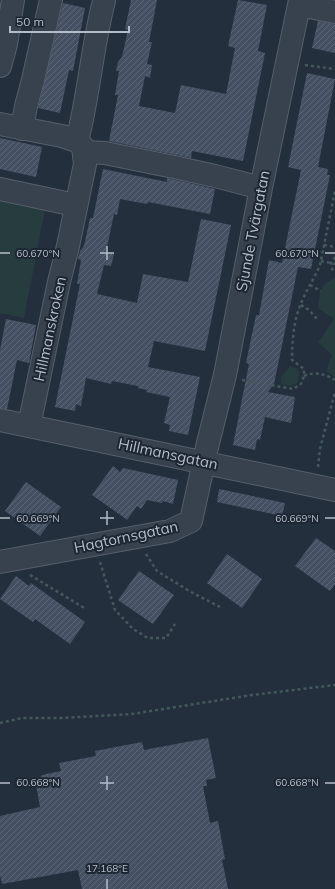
<svg xmlns="http://www.w3.org/2000/svg" width="335" height="889" font-family="Mulish,sans-serif">
<defs>
<pattern id="building-hatch" width="6" height="6" patternUnits="userSpaceOnUse"><rect width="6" height="6" fill="#455162"/><path d="M-1 1l2-2M0 6l6-6M5 7l2-2" fill="none" stroke="#5d6877"/></pattern>
</defs>
<rect width="100%" height="100%" fill="#242f3e"/>
<path fill="#263c3f" d="M 0,201 L 45,210 L 24,318 L 0,313 Z
M 335,277 L 335,377 L 326,371 L 332,355 L 318,342 C 323,337 329,325 333,322 L 333,318 L 319,309 L 318,306 L 320,293 L 324,285 Z
M 290,366 L 298,369 L 299,374 L 297,383 L 291,386 L 281,384 L 282,379 L 280,378 Z"/>
<path fill="url(#building-hatch)" d="M 131,0 L 157,0 L 149,42 L 152,42 L 147,64 L 152,65 L 150,78 L 145,76 L 139,106 L 175,113 L 181,85 L 226,94 L 235,48 L 228,46 L 238,0 L 267,5 L 258,51 L 265,53 L 243,161 L 192,151 L 191,158 L 109,141 L 118,95 L 115,95 L 119,71 L 116,71 L 118,62 L 122,57 L 128,30 L 125,29 Z
M 63,3 L 85,8 L 73,71 L 69,70 L 60,113 L 38,108 Z
M 318,21 L 335,24 L 335,53 L 312,48 Z
M 307,73 L 335,79 L 318,167 L 328,169 L 327,175 L 330,175 L 311,269 L 298,267 L 274,384 L 268,392 L 295,397 L 291,423 L 265,417 L 260,440 L 257,439 L 255,450 L 233,445 L 249,364 L 246,363 L 256,315 L 259,315 L 269,260 L 282,263 L 301,170 L 288,167 Z
M 0,138 L 42,147 L 36,177 L 0,169 Z
M 103,169 L 167,182 L 167,178 L 215,189 L 210,214 L 148,202 L 147,204 L 120,199 L 117,215 L 114,214 L 106,252 L 114,254 L 111,266 L 104,265 L 97,294 L 137,303 L 143,274 L 188,282 L 201,219 L 231,225 L 205,351 L 154,341 L 148,367 L 200,377 L 188,435 L 169,431 L 170,425 L 164,423 L 170,397 L 146,392 L 147,390 L 138,388 L 138,386 L 112,381 L 111,384 L 86,378 L 81,406 L 76,404 L 75,411 L 55,407 L 80,284 L 77,284 L 81,260 L 78,259 L 80,251 L 84,246 L 90,218 L 93,218 Z
M 6,319 L 36,325 L 29,363 L 17,360 L 7,409 L 0,408 L 0,350 Z
M 113,466 L 120,472 L 123,468 L 178,480 L 173,504 L 163,501 L 162,503 L 147,500 L 141,509 L 137,506 L 127,520 L 126,519 L 92,495 Z
M 26,482 L 61,507 L 40,536 L 5,511 Z
M 219,489 L 285,503 L 282,516 L 217,502 Z
M 316,538 L 335,551 L 335,584 L 330,591 L 295,566 Z
M 227,554 L 262,579 L 242,608 L 207,583 Z
M 139,571 L 174,595 L 153,624 L 118,600 Z
M 16,576 L 29,586 L 31,583 L 85,622 L 70,644 L 35,619 L 33,622 L 0,599 Z
M 208,738 L 216,778 L 206,780 L 207,786 L 203,786 L 210,823 L 218,821 L 225,859 L 222,860 L 228,889 L 82,889 L 78,870 L 2,884 L 0,875 L 0,816 L 40,807 L 36,784 L 42,775 L 61,771 L 59,763 L 96,756 L 95,751 L 142,742 L 144,750 Z"/>
<g fill="none" stroke-linecap="round" stroke-linejoin="round">
<g stroke="#565f6c" stroke-width="24">
<path id="minor" d="M 299,5 L 335,12
M 0,66 L 6,44 L 13,0
M 0,124 L 62,136 L 77,141 L 83,147 L 85,164 L 68,246 L 59,282 L 29,426
M 22,129 L 26,106 L 33,80 L 51,0
M 77,141 C 89,95 92,47 104,1
M 84,152 L 105,153 L 174,167 L 215,176 L 261,188
M 0,189 L 75,205
M 0,420 L 335,490
M 0,562 L 170,531 L 191,521 L 208,443 L 225,375 L 261,188 L 300,0"/>
</g>
<path stroke="#44595c" stroke-width="2.5" stroke-dasharray="3 3" stroke-linecap="butt" d="M 305,65 L 335,69
M 324,245 L 335,247
M 335,257 L 331,263 L 332,269 L 335,271
M 321,261 L 335,264
M 310,285 L 321,291
M 301,305 L 309,310 L 318,320
M 304,376 C 316,371 324,374 335,380
M 242,380 L 293,389 L 301,384 L 304,376 L 304,369 L 292,360 C 292,339 294,317 303,299 C 308,287 315,277 320,265 L 335,191
M 318,467 L 320,449 L 335,392
M 146,554 L 157,571 L 191,592 L 220,607
M 100,562 L 115,610 L 133,629 L 148,638 L 166,638 L 175,624
M 30,575 L 86,609
M 0,723 L 22,718 L 61,718 L 132,714 L 252,695 L 335,685"/>
<use href="#minor" stroke="#38414e" stroke-width="22"/>
</g>
<path fill="none" stroke="#b4bcc9" stroke-width="1.5" d="M 107,246 L 107,260M 0,253 L 10,253M 100,253 L 114,253M 325,253 L 335,253M 107,511 L 107,525M 0,518 L 10,518M 100,518 L 114,518M 325,518 L 335,518M 107,776 L 107,790M 0,783 L 10,783M 100,783 L 114,783M 325,783 L 335,783M 107,879 L 107,889"/>
<g text-anchor="middle" stroke-width="4" stroke-linejoin="round" paint-order="stroke">
<g font-size="15" fill="#b4bcc9" stroke="#1d2633">
<text transform="translate(253 231) rotate(-79)" y="5">Sjunde Tvärgatan</text>
<text transform="translate(50 329) rotate(-78)" y="5">Hillmanskroken</text>
<text transform="translate(168 454) rotate(12)" y="5">Hillmansgatan</text>
<text transform="translate(126 537) rotate(-12)" y="5">Hagtornsgatan</text>
</g>
</g>
<g font-size="10" text-anchor="middle" fill="#b4bcc9" stroke="#1d2633" stroke-width="4" stroke-linejoin="round" paint-order="stroke">
<text x="38" y="257">60.670°N</text>
<text x="297" y="257">60.670°N</text>
<text x="38" y="522">60.669°N</text>
<text x="297" y="522">60.669°N</text>
<text x="38" y="786">60.668°N</text>
<text x="297" y="786">60.668°N</text>
<text x="107" y="872">17.168°E</text>
</g>
<path d="M10 26v6h119v-6" fill="none" stroke="#b4bcc9" stroke-width="2"/>
<text x="16" y="26" font-size="12" fill="#b4bcc9" stroke="#1d2633" stroke-width="3" paint-order="stroke">50 m</text>
</svg>
